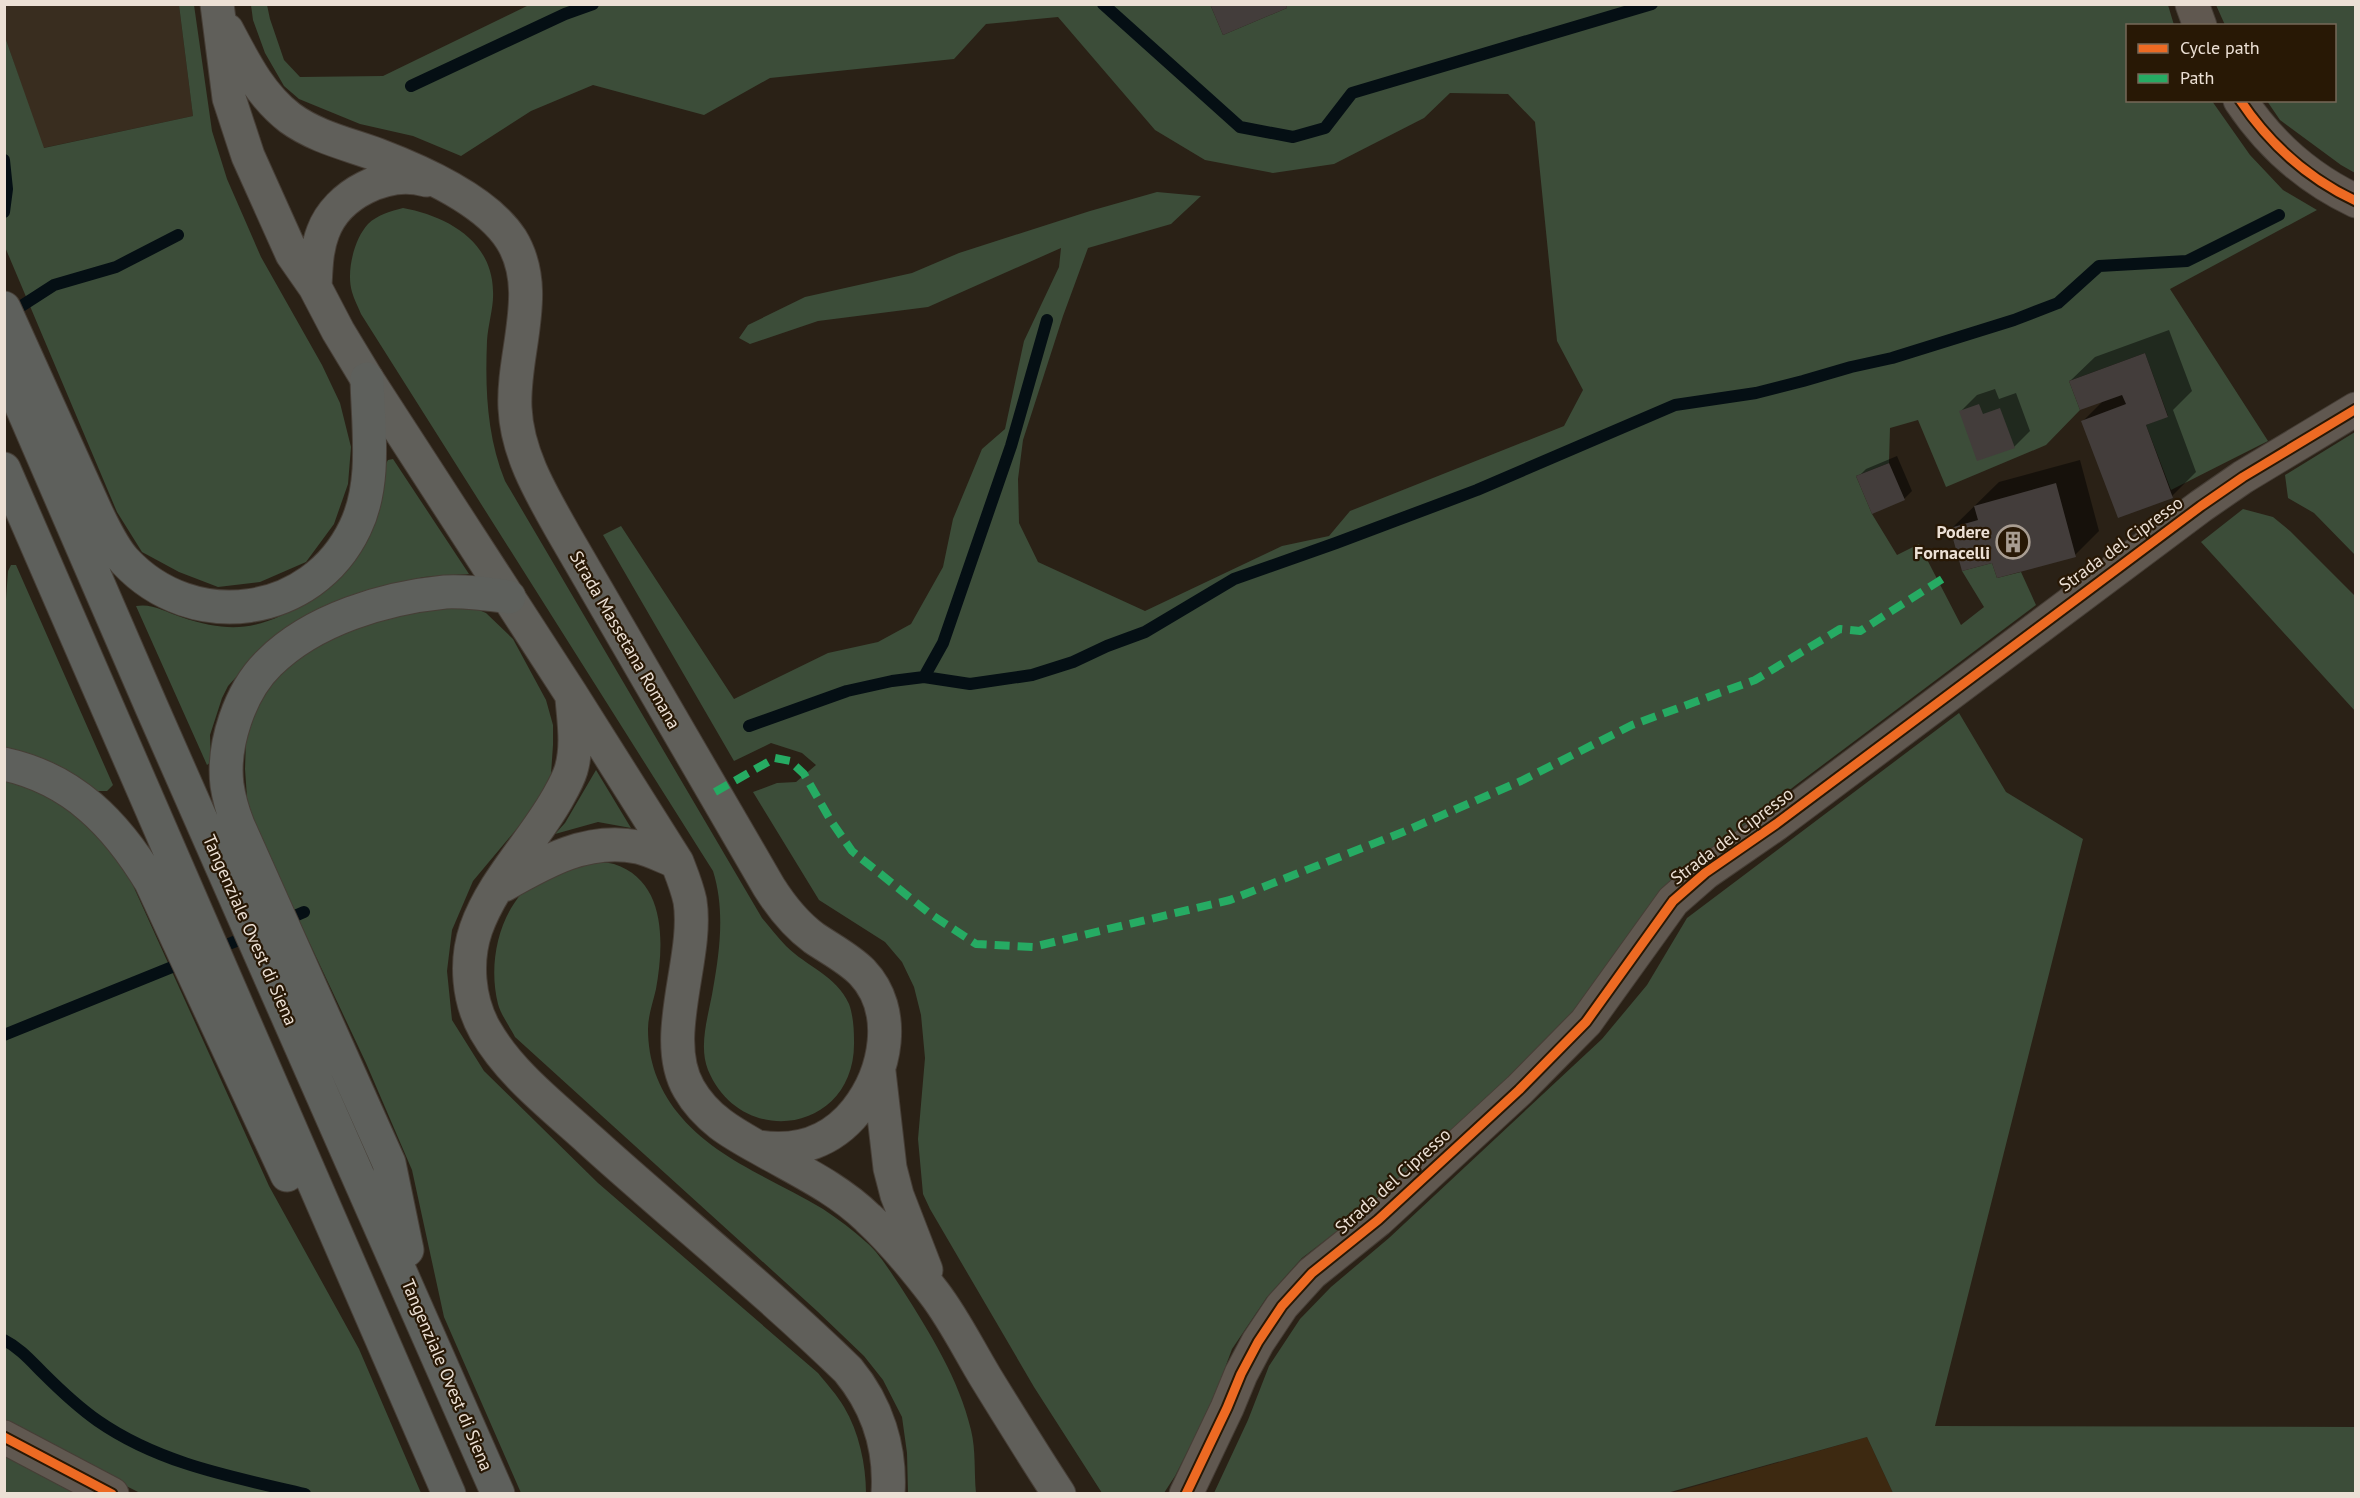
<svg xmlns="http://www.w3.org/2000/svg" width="2360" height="1498" font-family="'PT Sans',sans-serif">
<rect width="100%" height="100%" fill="#2a2116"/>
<path fill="#392d1f" d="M 4,5 L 179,5 L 193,116 L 43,148 L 5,37 Z"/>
<path fill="#3d2911" d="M 1867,1437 L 1893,1493 L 1668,1494 Z"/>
<path fill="#3c4d39" d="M 531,4 L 1210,4 L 1223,35 L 1287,8 L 1286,4 L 2168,5 L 2174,25 L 2128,26 L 2128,100 L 2212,101 L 2250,155 L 2283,190 L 2317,210 L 2170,289 L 2268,441 L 2171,490 L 2146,425 L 2168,416 L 2145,353 L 2069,381 L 2080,410 L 2046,445 L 1946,487 L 1918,420 L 1890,428 L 1889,463 L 1856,476 L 1872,514 L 1897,555 L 1919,544 L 1961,625 L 1984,607 L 1962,571 L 1992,563 L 1997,578 L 2021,572 L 2036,605 L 1796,785 L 1691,867 L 1580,1013 L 1370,1206 L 1302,1258 L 1267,1297 L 1232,1349 L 1212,1403 L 1175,1476 L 1164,1493 L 1102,1493 L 1034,1387 L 930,1209 L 923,1194 L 918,1139 L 925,1058 L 921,1015 L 914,987 L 902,962 L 885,942 L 819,900 L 753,792 L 777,783 L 796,782 L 816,765 L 802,753 L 771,743 L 734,761 L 603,535 L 621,526 L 734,699 L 828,653 L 878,642 L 911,624 L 943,567 L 953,519 L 982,449 L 1005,429 L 1024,341 L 1059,267 L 1061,248 L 928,307 L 818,321 L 750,344 L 739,338 L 748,325 L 805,297 L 912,273 L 959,253 L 1090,211 L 1157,192 L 1201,196 L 1171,224 L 1088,248 L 1063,316 L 1023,440 L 1018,479 L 1019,523 L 1038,562 L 1145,611 L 1282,546 L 1329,536 L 1350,511 L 1564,426 L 1583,390 L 1557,341 L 1535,122 L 1508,94 L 1450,93 L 1424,118 L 1334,164 L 1273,173 L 1205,160 L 1155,130 L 1058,17 L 986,24 L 954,59 L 770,78 L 704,115 L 593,85 L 531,111 L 461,156 L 413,136 L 360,124 L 299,99 L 284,86 L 265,53 L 253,20 L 251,5 L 267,5 L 270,19 L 284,60 L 300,77 L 383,76 Z
M 179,5 L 194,5 L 212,131 L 227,179 L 261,257 L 322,365 L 340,403 L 351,447 L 348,484 L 334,524 L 306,562 L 260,582 L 218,587 L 179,572 L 142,552 L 117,512 L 5,247 L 5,37 L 44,148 L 193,116 Z
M 2216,5 L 2355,5 L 2355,173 L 2341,165 L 2280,120 L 2267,101 L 2334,100 L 2334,26 L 2225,25 Z
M 403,208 C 446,216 492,240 493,291 C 494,307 488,324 487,341 C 485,390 487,436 505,481 L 762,918 C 770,927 777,937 786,946 C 807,967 836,975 849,1004 C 853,1015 854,1028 854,1040 C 857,1132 742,1151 708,1070 C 698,1045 709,1014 713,989 C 720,950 725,909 713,871 L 361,314 C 358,307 354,299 352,292 C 346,272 354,239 368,224 C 377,215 391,211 403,208 Z
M 2355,432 L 2355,555 L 2314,513 L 2288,498 L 2285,475 Z
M 393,459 L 469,574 L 424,577 L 381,587 L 255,656 L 228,686 L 222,698 L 210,735 L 211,762 L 207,765 L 136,606 C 152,603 166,612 181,617 C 237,636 264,628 313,598 L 388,460 Z
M 2243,509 L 2273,517 L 2290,531 L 2355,596 L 2355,711 L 2201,542 Z
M 11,565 L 16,565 L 113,785 L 107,791 L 97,791 L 66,774 L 5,752 L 4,627 L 8,571 Z
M 472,607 L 486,613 L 513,639 L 546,700 L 553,725 L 553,745 L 551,774 L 535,807 L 473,881 L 452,930 L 447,971 L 452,1020 L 484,1071 L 598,1183 L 818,1373 C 827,1384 837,1395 844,1407 C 859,1432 866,1465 866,1493 L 521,1493 L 444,1317 L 412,1170 L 366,1063 L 248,812 L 245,769 L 246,739 L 257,709 L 271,684 L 289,661 L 316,644 L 404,610 Z
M 1959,713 L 2006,792 L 2083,839 L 1935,1426 L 2355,1427 L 2355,1493 L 1893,1493 L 1867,1437 L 1667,1493 L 1214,1493 L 1248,1420 L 1269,1366 L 1300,1319 L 1331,1287 L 1389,1238 L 1602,1039 L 1647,985 L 1687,918 Z
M 596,770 L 631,828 L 598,822 L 555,834 L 565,823 Z
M 4,779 L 57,799 L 108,845 L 126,870 L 269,1186 L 359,1349 L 421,1493 L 140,1493 L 5,1424 Z
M 587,861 C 596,862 606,862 614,864 C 667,881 664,945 656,989 C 653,1002 648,1016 648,1029 C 648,1060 658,1088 677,1112 C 714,1159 774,1179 823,1209 C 838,1219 853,1230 866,1242 C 881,1255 891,1273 902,1289 C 930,1333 959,1379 971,1430 C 976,1450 974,1473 976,1493 L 908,1493 L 907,1453 L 902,1417 L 883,1380 L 864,1356 L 817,1311 L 515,1037 C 510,1027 501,1015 498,1004 C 487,961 500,904 539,878 C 552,870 572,866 587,861 Z
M 4,1448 L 88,1493 L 8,1493 L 5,1491 Z"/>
<path fill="#0007" d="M 2169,330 L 2192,391 L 2173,410 L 2196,472 L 2172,496 L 2083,421 L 2104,400 L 2070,381 L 2095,357 Z
M 1995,389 L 1999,399 L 2016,393 L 2030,431 L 2014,447 L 1961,411 L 1977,395 Z
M 1897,456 L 1912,491 L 1904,499 L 1858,477 L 1866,469 Z
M 2080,460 L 2099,531 L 2075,555 L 1993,561 L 1952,528 L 1999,482 Z"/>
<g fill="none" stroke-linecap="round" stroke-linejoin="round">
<path stroke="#050f14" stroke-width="12" d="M 1103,4 L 1240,127 L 1293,137 L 1325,128 L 1352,93 L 1652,4
M 411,86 L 565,14 L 593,4
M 4,160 L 7,189 L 4,212
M 9,314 L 54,285 L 116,267 L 178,235
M 924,677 L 943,643 L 1011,446 L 1047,320
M 749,726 L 847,691 L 892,681 L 924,677 L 970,684 L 1032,675 L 1073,662 L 1107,646 L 1145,632 L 1234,579 L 1336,543 L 1477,490 L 1675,405 L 1756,393 L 1803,381 L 1851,367 L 1892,358 L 2014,320 L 2058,303 L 2099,266 L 2187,261 L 2279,215
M 283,921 L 304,912
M 214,950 L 251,935
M 4,1035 L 187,961
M 4,1340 C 20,1348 31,1361 43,1373 C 60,1390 78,1407 98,1421 C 160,1464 233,1477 305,1494"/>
</g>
<path fill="#433d3b" d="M 1210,4 L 1286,4 L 1287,8 L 1223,35 Z
M 2145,353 L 2168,417 L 2146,425 L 2173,498 L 2118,518 L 2081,421 L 2126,404 L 2122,395 L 2080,410 L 2069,381 Z
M 1979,404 L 1983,414 L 2000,408 L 2015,448 L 1977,461 L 1959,411 Z
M 1889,463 L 1905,500 L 1872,514 L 1856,476 Z
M 2056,483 L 2076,557 L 1997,578 L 1992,563 L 1962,571 L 1950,528 L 1978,520 L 1974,506 Z"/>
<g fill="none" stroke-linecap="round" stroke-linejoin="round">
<g stroke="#463e36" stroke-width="35">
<path id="minor" d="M 4,1437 L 112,1494
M 1186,1494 L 1227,1408 L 1241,1374 L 1258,1342 L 1282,1306 L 1312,1273 L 1378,1220 L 1519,1090 L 1586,1022 L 1673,901 L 1705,873 L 1776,824 L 2201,506 L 2243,477 L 2356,409"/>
</g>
<g stroke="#463e36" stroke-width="35">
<path id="tertiary" d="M 2192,4 L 2200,26
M 2240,100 C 2270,145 2307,178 2356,201"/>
</g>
<g stroke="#463e36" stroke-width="35">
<path id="primary" d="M 217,4 L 229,98 L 248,156 L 292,254 L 315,287 L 338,331 L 367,379 L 571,694 L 677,862 C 682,875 687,887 690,901 C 699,958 659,1038 689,1089 C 708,1122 738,1136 770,1154 C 804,1173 839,1190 868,1218 C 892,1240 914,1267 934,1293 C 954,1319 969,1350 986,1378 C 1010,1417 1034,1456 1059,1494
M 227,30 C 244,62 260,95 290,118 C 316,137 348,144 378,155 C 420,171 486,200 511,239 C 543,290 512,353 515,408 C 517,454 542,495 564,534 L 769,887 C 781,906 795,924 814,938 C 830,949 848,958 862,972 C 899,1011 886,1073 856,1111 C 832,1141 798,1153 759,1147
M 315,287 C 316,269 316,250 323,232 C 337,194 387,169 426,180
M 572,698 C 574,723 578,746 571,770 C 568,780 562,790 557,799 C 532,843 493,881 476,929 C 465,961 468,1000 485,1030 C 510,1074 554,1107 591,1141 C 676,1218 766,1290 848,1370 C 877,1405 891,1448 888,1494
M 504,885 C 546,861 588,837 638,847 C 651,850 664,857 677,862
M 879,1072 L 890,1168 L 897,1195 L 926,1270"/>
</g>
<g stroke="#463e36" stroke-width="35">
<path id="trunk" d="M 4,308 L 97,514 C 105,530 113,548 125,561 C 193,634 312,618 355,528 C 377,483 368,427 367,379
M 4,366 L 152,708 L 498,1494
M 4,469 L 449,1494
M 4,764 C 73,779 116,824 151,882 L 287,1175
M 407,1250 L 389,1163 L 238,825 C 233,812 229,799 227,785 C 222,745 240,691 269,663 C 313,619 385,598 445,592 C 467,591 488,594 509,597"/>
</g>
<use href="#minor" stroke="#605850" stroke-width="33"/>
<use href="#tertiary" stroke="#605850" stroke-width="33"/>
<use href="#primary" stroke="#605f5a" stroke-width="33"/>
<use href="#trunk" stroke="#5e605c" stroke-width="33"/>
<path stroke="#26ab63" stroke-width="8" stroke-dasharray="15 8" stroke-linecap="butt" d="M 715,792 L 775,758 L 790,761 L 804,774 L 831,821 L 852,851 L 929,913 L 976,944 L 1033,947 L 1230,900 L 1403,832 L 1521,781 L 1632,725 L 1755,680 L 1840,629 L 1860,631 L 1947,576"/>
<g stroke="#281805" stroke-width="13">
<path id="cycleway" d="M 2240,100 C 2270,145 2307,178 2356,201
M 4,1437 L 112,1494
M 1186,1494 L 1227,1408 L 1241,1374 L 1258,1342 L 1282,1306 L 1312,1273 L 1378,1220 L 1519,1090 L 1586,1022 L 1673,901 L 1705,873 L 1776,824 L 2201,506 L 2243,477 L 2356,409"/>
</g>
<use href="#cycleway" stroke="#ed6a23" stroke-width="9"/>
</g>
<defs>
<g id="building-ring" transform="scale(1.725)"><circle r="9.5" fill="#281805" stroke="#a89d92" stroke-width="1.5"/><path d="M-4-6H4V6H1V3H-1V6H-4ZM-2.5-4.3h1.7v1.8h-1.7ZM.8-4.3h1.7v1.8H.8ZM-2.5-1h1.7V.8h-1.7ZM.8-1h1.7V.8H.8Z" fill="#a89d92"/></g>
</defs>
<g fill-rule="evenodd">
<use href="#building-ring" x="2013" y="542"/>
</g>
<g text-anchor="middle" stroke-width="4.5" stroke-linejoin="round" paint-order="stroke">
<g font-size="18" font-weight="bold" fill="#ece0d5" stroke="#281805" text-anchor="end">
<text x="1990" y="538">Podere<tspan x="1990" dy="21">Fornacelli</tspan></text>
</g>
<g font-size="18" fill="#ece0d5" stroke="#281805">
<text transform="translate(2121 544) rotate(-36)" y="6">Strada del Cipresso</text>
<text transform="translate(625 640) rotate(60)" y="6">Strada Massetana Romana</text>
<text transform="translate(1732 836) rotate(-37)" y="6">Strada del Cipresso</text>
<text transform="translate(250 930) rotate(66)" y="6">Tangenziale Ovest di Siena</text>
<text transform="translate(1393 1181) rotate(-42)" y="6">Strada del Cipresso</text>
<text transform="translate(447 1375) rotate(67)" y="6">Tangenziale Ovest di Siena</text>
</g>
</g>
<rect width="2360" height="1498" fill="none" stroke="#ece0d5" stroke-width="12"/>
<rect x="2126" y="24" width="210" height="78" fill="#281805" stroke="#766858" stroke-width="1.5"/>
<rect x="2138" y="44" width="30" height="9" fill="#ed6a23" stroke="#766858" stroke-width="1.5"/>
<text x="2180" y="54" font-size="18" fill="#ece0d5">Cycle path</text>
<rect x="2138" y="74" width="30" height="9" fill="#26ab63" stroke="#766858" stroke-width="1.5"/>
<text x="2180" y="84" font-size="18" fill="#ece0d5">Path</text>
</svg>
